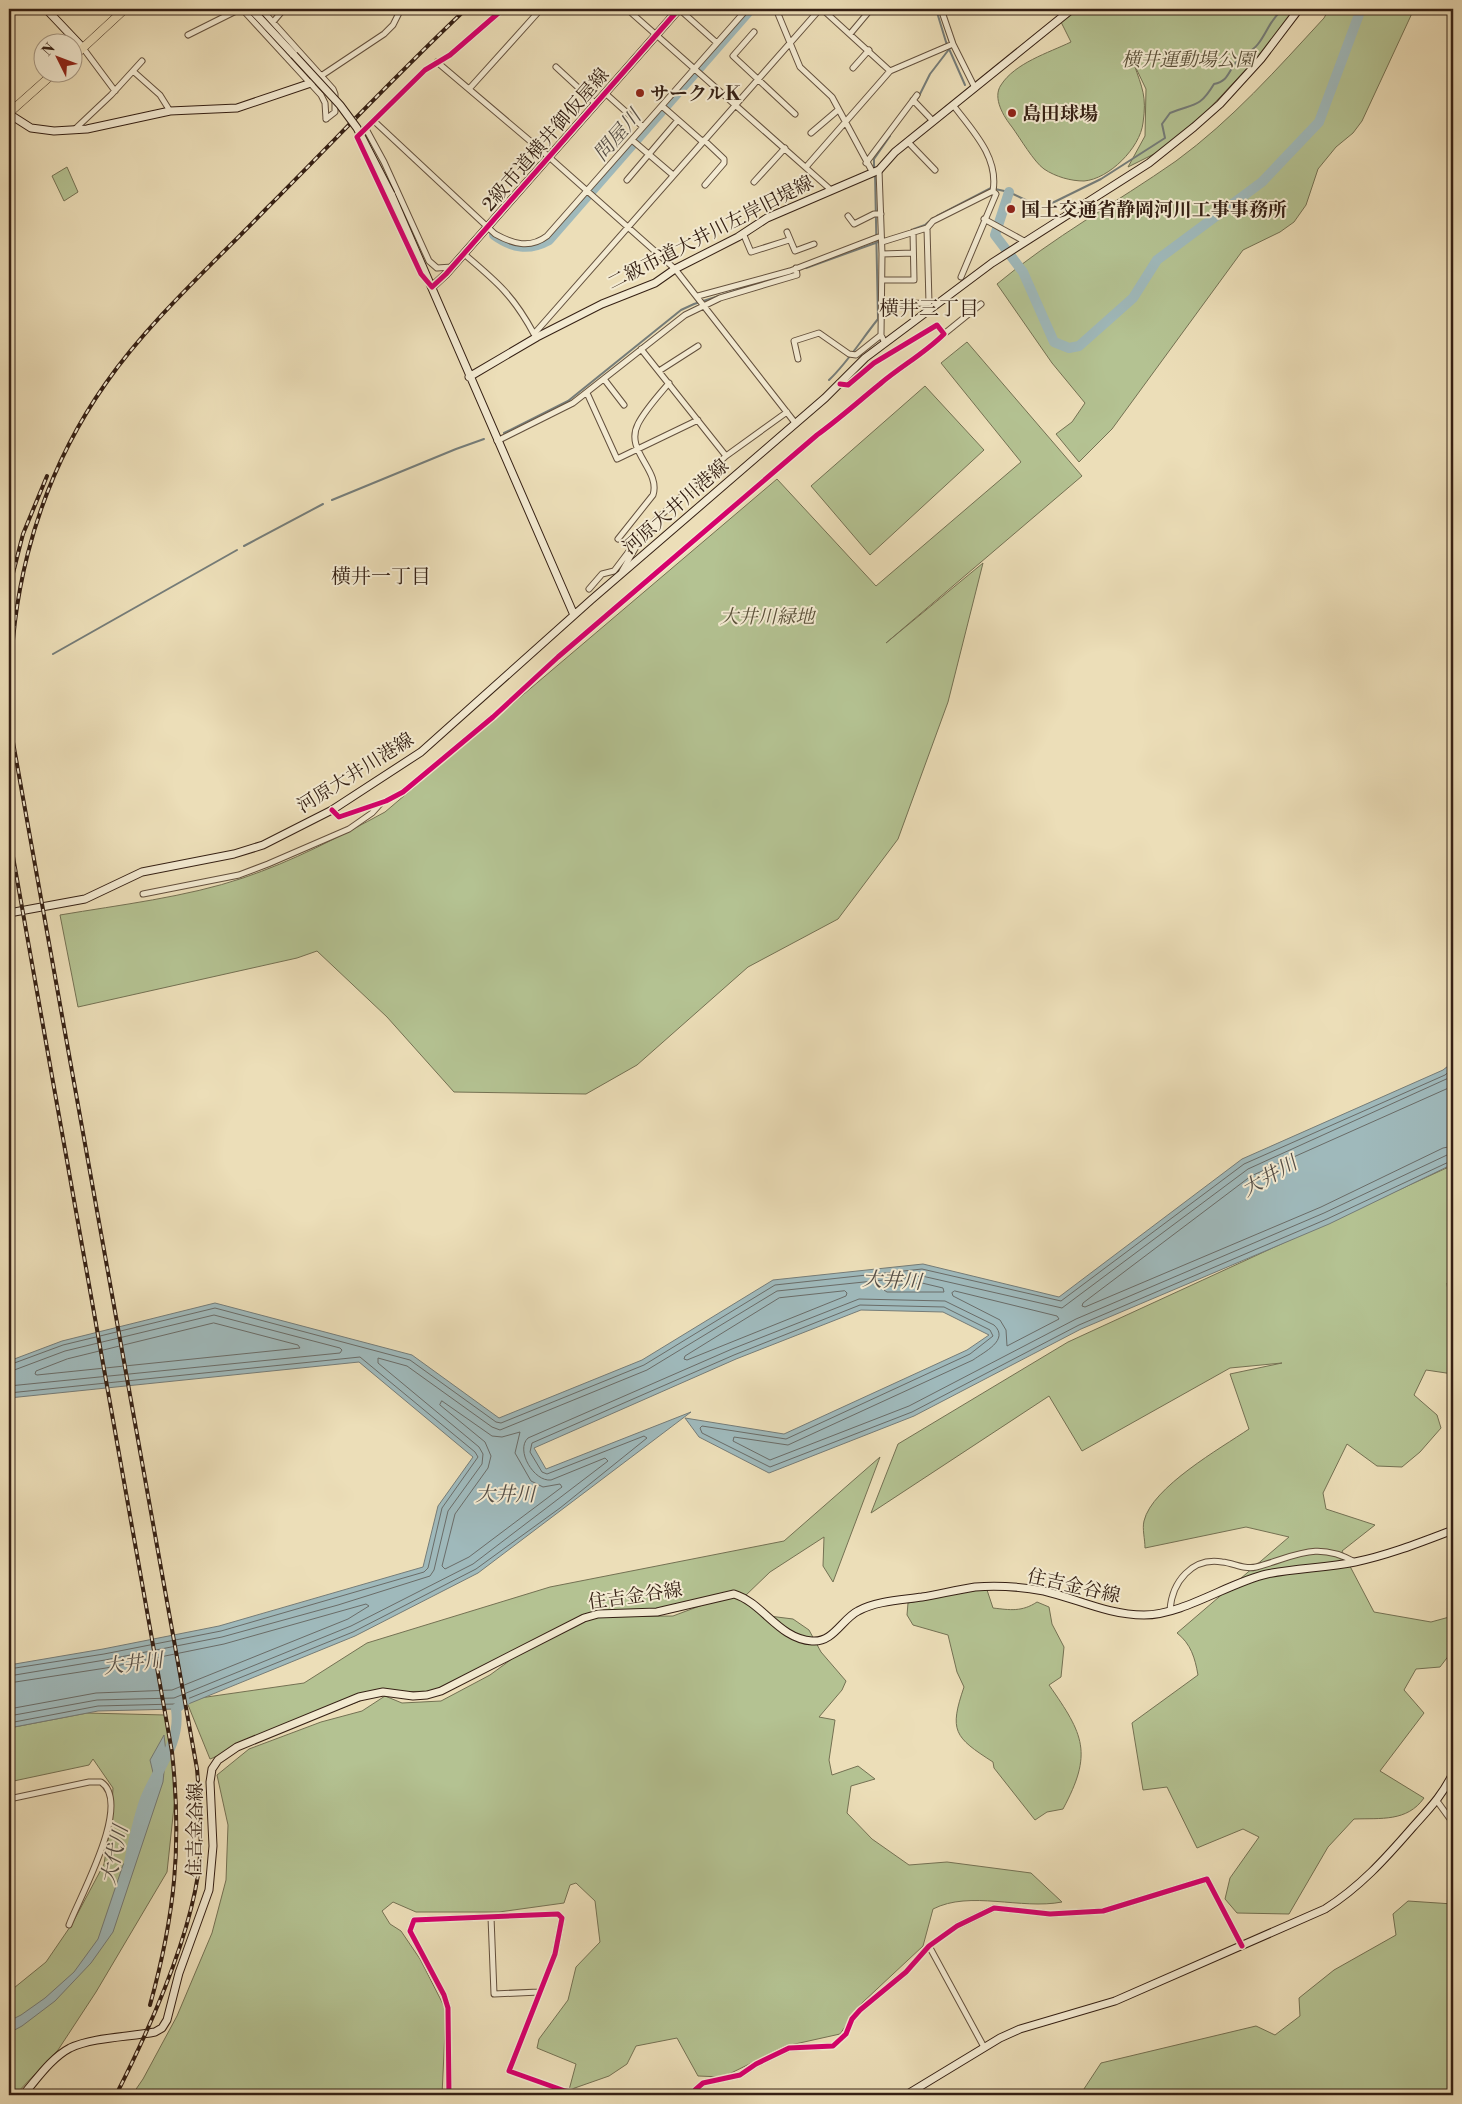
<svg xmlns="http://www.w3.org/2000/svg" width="1462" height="2104" font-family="'Libre Bodoni','Noto Serif JP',serif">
<rect width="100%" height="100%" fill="#ecdeb8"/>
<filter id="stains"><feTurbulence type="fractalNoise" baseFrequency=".004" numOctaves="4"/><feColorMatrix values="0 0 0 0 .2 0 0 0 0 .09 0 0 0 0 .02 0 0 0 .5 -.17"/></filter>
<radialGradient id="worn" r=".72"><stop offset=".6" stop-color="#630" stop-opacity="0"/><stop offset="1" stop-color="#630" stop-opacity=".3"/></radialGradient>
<path fill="#b4c292" stroke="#747153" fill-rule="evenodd" d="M 1077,9 L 1292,9 L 1288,19 L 1265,49 L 1207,111 L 1160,151 L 1128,167 L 1145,136 L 1146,89 L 1134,64 C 1142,88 1147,96 1143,123 C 1140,148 1109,179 1084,181 C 1071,181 1056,177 1044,169 C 1034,162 1020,138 1012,127 C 1004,117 992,98 1001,85 C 1015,63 1048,53 1071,42 L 1061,22 Z
M 1329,9 L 1414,9 L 1362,121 L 1353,133 L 1336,147 L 1318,169 L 1306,205 L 1294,222 L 1280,232 L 1243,250 L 1112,429 L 1079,462 L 1056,434 L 1072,422 L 1085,403 L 1052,363 L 997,284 C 1053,237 1116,203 1176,161 C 1232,120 1277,69 1324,18 Z
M 67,167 L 78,192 L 64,201 L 52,176 Z
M 967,342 L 1082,476 L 886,643 L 983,563 L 948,702 L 898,839 L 838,919 L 748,967 L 637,1065 L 586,1094 L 454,1092 L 387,1017 L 317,951 L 297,958 L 78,1007 L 60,915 C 119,905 187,897 243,878 C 293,861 339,837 385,812 L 777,479 L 876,586 L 1021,462 L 941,363 Z
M 925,386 L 984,450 L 870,555 L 811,486 Z
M 1453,1165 L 1453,1279 L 1447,1283 L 1453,1335 L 1453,1374 L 1426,1370 L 1414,1395 L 1437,1415 L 1441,1428 L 1420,1452 L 1402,1467 L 1377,1466 L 1347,1444 L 1323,1493 L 1326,1509 L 1375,1525 L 1342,1551 L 1374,1612 L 1431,1622 L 1453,1616 L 1453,1650 L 1440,1667 L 1416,1669 L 1404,1690 L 1424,1713 L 1380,1771 L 1424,1798 C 1407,1822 1381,1818 1354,1819 L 1328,1847 L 1289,1914 L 1237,1913 L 1225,1899 L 1230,1878 L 1259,1837 L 1243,1829 L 1197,1848 L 1167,1787 L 1143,1790 L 1132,1723 L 1198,1675 C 1195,1658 1191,1644 1177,1633 L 1289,1537 L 1246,1527 L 1145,1548 C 1145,1539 1142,1529 1144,1521 C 1152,1487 1221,1448 1249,1429 L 1230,1374 L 1282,1363 L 1230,1368 L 1082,1451 L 1049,1396 L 871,1513 L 898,1444 L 1068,1342 Z
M 880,1457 L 833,1582 L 823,1566 L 824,1537 L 770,1572 L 744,1597 L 769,1616 L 793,1619 L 809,1630 L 821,1652 L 846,1681 L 842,1690 L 819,1717 L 835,1720 L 829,1760 L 832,1775 L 858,1766 L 875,1779 L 851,1786 L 847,1813 L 872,1839 L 909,1865 L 947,1862 L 1031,1873 L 1062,1902 C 1021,1910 970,1890 933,1909 L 923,1946 L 862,2003 L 840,2034 L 786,2046 L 723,2077 L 698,2076 L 677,2038 L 636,2046 L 627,2064 L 609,2076 L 569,2090 L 576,2064 L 537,2048 L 539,2039 L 568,2000 L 576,1967 L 600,1942 L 595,1901 L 576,1883 L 570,1885 L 564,1903 L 499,1912 L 416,1912 L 393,1902 L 382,1911 L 390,1924 L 401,1931 L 420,1959 L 446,2010 L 442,2095 L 132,2095 L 143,2079 L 177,2016 L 212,1933 L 226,1880 L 228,1825 L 217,1775 L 249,1749 L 321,1722 L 362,1711 L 385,1696 L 402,1703 L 441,1701 L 490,1675 L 520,1653 L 441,1691 L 383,1692 L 210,1759 L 186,1700 L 304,1683 L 367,1643 L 550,1587 L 784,1541 ZM 705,1604 L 673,1616 L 594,1617 Z
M 986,1587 L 993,1608 C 1010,1610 1022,1612 1037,1602 L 1049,1607 L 1052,1624 L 1064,1647 L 1061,1677 L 1049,1685 C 1084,1735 1093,1753 1063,1809 L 1047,1812 L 1035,1820 L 994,1768 L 993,1762 C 954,1737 949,1731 964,1687 L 957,1672 L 948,1635 L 913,1625 L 907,1615 L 908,1603 Z
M 87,1713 L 165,1715 L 176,1788 L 167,1872 L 96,1992 L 58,2050 L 15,2095 L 9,2095 L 9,1992 L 46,1962 L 72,1924 L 104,1864 L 111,1821 L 113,1788 L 93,1759 L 89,1765 L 9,1782 L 9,1728 Z
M 1408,1901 L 1453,1904 L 1453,2095 L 1080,2095 L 1101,2063 L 1256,2026 L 1275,2035 L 1300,2016 L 1299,1998 L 1334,1970 L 1396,1935 L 1393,1914 Z"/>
<path fill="#9fb9bb" stroke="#757c78" d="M 1453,1062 L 1453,1164 L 1329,1224 L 1081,1329 L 914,1416 L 769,1473 L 699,1437 L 685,1418 L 784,1434 L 967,1350 L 989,1335 L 943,1312 L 861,1310 L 736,1359 L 534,1448 L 546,1469 L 691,1412 L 478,1573 L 355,1636 L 176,1709 L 98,1711 L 9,1728 L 9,1665 L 103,1649 L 219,1626 L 423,1567 L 438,1506 L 473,1457 L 359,1362 L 9,1398 L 9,1361 L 62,1341 L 215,1303 L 412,1355 L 499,1418 L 642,1360 L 773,1280 L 923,1264 L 1059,1297 L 1242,1159 L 1443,1070 Z
M 164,1735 L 166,1752 L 163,1782 L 113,1932 L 91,1963 L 55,2001 L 22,2026 L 9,2033 L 9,2021 L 21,2015 L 45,1998 L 74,1972 L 98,1939 L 123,1865 L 132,1851 L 145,1801 L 155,1781 L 150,1760 Z"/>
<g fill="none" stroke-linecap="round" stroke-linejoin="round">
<path stroke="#6a6c68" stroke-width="1" d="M 1453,1086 L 1251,1176 L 1083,1303 L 1082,1306 L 1085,1307 L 1321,1207 L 1443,1148 L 1453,1146
M 922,1283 L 943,1288 L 944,1292 L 887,1292 L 884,1290 L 886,1287 Z
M 845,1291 L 847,1293 L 846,1296 L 687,1360 L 684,1359 L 685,1356 L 779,1298 Z
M 955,1291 L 1057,1316 L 1059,1319 L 1007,1346 L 1006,1330 L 1000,1320 L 953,1296 L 952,1293 Z
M 214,1323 L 298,1345 L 300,1348 L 37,1375 L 35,1374 L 36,1371 L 67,1359 Z
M 9,1365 L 63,1345 L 215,1308 L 410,1360 L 496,1422 L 501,1423 L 644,1365 L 775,1285 L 922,1269 L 1061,1301 L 1244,1164 L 1445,1075 L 1453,1068
M 9,1372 L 65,1351 L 214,1315 L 340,1348 L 342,1350 L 340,1353 L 9,1386
M 9,1393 L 360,1357 L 475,1452 L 478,1457 L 442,1508 L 428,1568 L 424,1572 L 221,1631 L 104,1654 L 9,1669
M 442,1401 L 492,1436 L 502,1437 L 520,1432 L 515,1453 L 531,1481 L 543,1487 L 560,1484 L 562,1487 L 469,1557 L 445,1569 L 442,1566 L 455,1514 L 488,1468 L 491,1456 L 485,1442 L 440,1405 Z
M 9,1676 L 105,1660 L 222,1637 L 338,1605 L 430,1576 L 434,1570 L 448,1511 L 482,1464 L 483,1454 L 479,1447 L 378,1363 L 378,1358 L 407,1366 L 492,1427 L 500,1430 L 647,1370 L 777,1291 L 922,1276 L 1062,1308 L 1248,1169 L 1453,1076
M 9,1683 L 106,1668 L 224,1644 L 366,1604 L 369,1606 L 348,1619 L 172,1690 L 96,1693 L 9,1709
M 9,1716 L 97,1700 L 174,1698 L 351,1626 L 473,1564 L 608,1461 L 605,1458 L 551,1480 C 534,1482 515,1450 528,1438 L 732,1349 L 859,1299 L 945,1301 L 994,1325 C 1010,1340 984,1352 973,1360 L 788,1445 L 734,1437 L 733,1441 L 770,1460 L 909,1406 L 1076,1319 L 1324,1213 L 1447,1155 L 1453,1154
M 9,1723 L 98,1706 L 175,1704 L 353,1632 L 476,1569 L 560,1508 L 647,1438 L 644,1436 L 547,1474 L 542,1472 L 530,1452 L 532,1443 L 734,1355 L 860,1305 L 944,1307 L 990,1330 L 993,1336 L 970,1354 L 786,1439 L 702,1426 L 700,1428 L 702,1433 L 770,1467 L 912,1412 L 1079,1325 L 1327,1219 L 1453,1160"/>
<path stroke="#757c78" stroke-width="2" d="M 936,9 L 946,42 L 965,85
M 918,98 L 930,74 L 950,48
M 874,169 L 874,159 L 890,136
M 995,189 L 1009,192 L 1042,208 L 1101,179 L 1165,138 L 1162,124 L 1170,113 C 1194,103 1199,109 1214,84 C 1229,81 1228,71 1237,61 C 1243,55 1253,51 1258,44 C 1268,31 1269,21 1283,9
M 937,216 L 991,188
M 914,229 L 925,225 L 933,218
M 806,268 L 881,241
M 829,380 C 848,362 861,340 878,319 L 875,173
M 504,433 L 568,401 L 681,310 L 694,304 L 768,280
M 332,500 L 456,449 L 484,439
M 244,546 L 323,504
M 53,654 L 237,550"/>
<path stroke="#9fb9bb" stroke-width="10" d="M 1009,192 L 995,235 L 1023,272 L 1054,342 L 1069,348 L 1079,346 L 1133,298 L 1157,260 L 1262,182 L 1319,122 L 1361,9
M 494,235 C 512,248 529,251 549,240 L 751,9
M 129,1863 C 133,1842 138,1819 145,1799 C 157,1769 181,1744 176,1709 L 185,1701"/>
<g stroke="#63503d" stroke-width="7">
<path id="street" d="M 242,9 L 321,95 L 325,103 L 326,119
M 261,9 L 333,89 L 335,94 L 335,112 L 326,119
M 627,9 L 831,190
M 679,9 L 717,43
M 776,9 L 800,67 L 832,97 L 873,173
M 822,9 L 890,71
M 941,9 L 953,44 L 975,88
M 273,22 L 284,9
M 754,32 L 733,56 L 795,114
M 850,34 L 871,9
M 188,35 L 240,9
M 83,48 L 115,91
M 437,62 L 549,157 L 675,269 L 796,424
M 556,67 L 596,104
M 853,68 L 869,50
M 133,71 L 160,95 L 170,111
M 321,76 L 384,34 L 393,25 L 401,9
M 469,89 L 541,9
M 605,93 L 643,127
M 913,100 L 933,121
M 953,105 C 972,130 999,157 993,191 L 996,194 L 961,277
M 662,106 L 703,142
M 374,121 L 495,234 C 513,244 530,249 547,236 L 747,9
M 366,129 L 384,162 L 429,261 L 437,268 L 452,267
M 74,130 L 111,95 L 142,61
M 811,133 L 838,110
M 632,140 L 673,175
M 704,140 L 724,159 L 724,163 L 705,185
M 908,142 L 935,170
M 866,163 L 917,95
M 806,167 L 890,71 L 953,44
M 879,170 L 882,254 L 881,335 L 885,343
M 627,180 L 678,120
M 754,182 L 785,148
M 848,216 L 854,224 L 874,214 L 881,214
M 984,219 L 1024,241
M 787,232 L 795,251 L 814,244
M 743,233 L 751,252 L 789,240
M 882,242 L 927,228 L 933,221 L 993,191
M 464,254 C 497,282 513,295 534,334
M 882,254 L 913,253
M 882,280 L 914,280 L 913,232
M 427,281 L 421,274 L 357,137 L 425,70 L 450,55 L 503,9
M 698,296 L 790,271 L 881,236
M 882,304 L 929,303 L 927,228
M 944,334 L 981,304
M 537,337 L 534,334 L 820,9
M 641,349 L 726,456
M 798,359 L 794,341 L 819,333 L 849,354 L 856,355 L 881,335
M 659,371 L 698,346
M 604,379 L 624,405
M 587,393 L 617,459 L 698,420
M 497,441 L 573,403 L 685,315 L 720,298 L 797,275 L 796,268
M 618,539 L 653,495 C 661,470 624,451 638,424 C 645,410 658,396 669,383
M 622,571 L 636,547 L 657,526 L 658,518 L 726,456 L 787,412
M 589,589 L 602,574 L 614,571 L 642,534 L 658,518
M 332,810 L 339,817 L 386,801 L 403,792 L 493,717 L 558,657 L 817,435 C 839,419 859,401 880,384 C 901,366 924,354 944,334 L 937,325 L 874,363 L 848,385 L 840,384
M 143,894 L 239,875 L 268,864 L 349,829 L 372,813 L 381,803
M 1170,1610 C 1172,1582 1192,1557 1222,1562 C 1234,1563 1244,1570 1256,1567 C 1295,1557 1315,1540 1355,1562
M 9,1799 L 89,1782 L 101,1782 C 133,1803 79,1898 69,1925
M 1437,1801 L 1453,1823
M 491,1917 L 494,1994 L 539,1992
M 929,1946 L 984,2047
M 449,2095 L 448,2008 L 444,1995 L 410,1931 L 414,1920 L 558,1914 L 562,1918 L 555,1954 L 509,2071 L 565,2091 L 585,2095
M 693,2095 L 695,2090 L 703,2083 L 740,2075 L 756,2064 L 789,2048 L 833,2046 L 846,2034 L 852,2019 L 860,2010 L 906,1972 L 929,1946 L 957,1926 L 994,1908 L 1050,1914 L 1103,1911 L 1207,1879 L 1242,1946"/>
</g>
<g stroke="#352014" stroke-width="9">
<path id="secondary" d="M 46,9 L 83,48
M 251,9 L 294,55
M 9,114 L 31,128 L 54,131 L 87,129 L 170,111 L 237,108 L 311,83 L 321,76
M 391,194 L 574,615
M 432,287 L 446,274 L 679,9
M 469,377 L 537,337 L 602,304 L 655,283 L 675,269 L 738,237 L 767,218 L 879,170 L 895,152 L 1072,9
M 9,913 L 85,899 L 142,872 L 234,854 L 263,845 L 332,810 L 421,752 L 591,600 L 825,398 L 865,358 L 992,263 L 1149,163 L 1194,127 L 1220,104 L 1261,59 L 1299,9
M 23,2095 C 37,2079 51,2058 70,2048 C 93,2037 130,2037 155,2032 L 162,2028 L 167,2020 L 179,1973 L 209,1890 L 213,1846 L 210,1782 L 212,1769 L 218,1760 L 237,1747 L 359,1697 L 383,1692 L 413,1696 L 427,1695 L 441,1691 L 584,1618 L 598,1614 L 657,1612 L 734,1594 C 763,1603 779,1639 812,1641 C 833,1643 842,1619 858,1611 C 876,1601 902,1600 922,1597 C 939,1594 957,1590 975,1587 C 997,1585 1022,1587 1044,1591 C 1078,1599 1108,1615 1144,1615 C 1183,1615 1230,1582 1267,1574 C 1296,1568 1326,1568 1355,1562 C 1389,1555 1421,1542 1453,1530
M 906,2095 L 1000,2038 L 1020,2029 L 1115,2001 L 1325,1909 C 1360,1887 1385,1859 1412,1828 C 1428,1810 1443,1795 1453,1773"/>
</g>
<g stroke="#352014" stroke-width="9">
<path id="primary" d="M 72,58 L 125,9
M 9,113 L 55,72"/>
</g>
<use href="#street" stroke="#f3ead1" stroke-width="5"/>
<use href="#secondary" stroke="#f3ead1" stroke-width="7"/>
<use href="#primary" stroke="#ecdeb8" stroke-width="8"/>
<g stroke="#352014" stroke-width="4">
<path id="rail" d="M 9,589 L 23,534 L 47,476
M 9,834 L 172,1752 C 182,1845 175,1915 150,2005
M 116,2095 C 148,2032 187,1945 198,1875 C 203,1840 200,1804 197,1769 L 13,742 C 2,615 32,488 106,383 C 150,320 215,262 268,207 C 334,141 398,73 466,9"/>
</g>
<use href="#rail" stroke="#f3ead1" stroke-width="2" stroke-dasharray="5.5" stroke-linecap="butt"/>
<g stroke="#352014" stroke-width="9" stroke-linecap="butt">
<path id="secondary-bridge" d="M 294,55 L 340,105 L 357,128 L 391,194"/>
</g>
<use href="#secondary-bridge" stroke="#f3ead1" stroke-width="7"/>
<g stroke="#f3ead1" stroke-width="8">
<path id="cycleway" d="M 503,9 L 450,55 L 425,70 L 357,137 L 421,274 L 432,287 L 446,274 L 679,9
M 332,810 L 339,817 L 386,801 L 403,792 L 493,717 L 558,657 L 817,435 C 839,419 859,401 880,384 C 901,366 924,354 944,334 L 937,325 L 874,363 L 848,385 L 840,384
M 449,2095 L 448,2008 L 444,1995 L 410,1931 L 414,1920 L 558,1914 L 562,1918 L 555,1954 L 509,2071 L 565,2091 L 585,2095
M 693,2095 L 695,2090 L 703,2083 L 740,2075 L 756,2064 L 789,2048 L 833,2046 L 846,2034 L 852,2019 L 860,2010 L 906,1972 L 929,1946 L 957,1926 L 994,1908 L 1050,1914 L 1103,1911 L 1207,1879 L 1242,1946"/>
</g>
<use href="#cycleway" stroke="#d6006c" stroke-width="5"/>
</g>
<g fill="#8f2418" stroke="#f3ead1" stroke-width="2">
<circle cx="640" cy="93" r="5"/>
<circle cx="1012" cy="113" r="5"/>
<circle cx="1011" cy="209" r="5"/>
</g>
<g text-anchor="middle" stroke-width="4" stroke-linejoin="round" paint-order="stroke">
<g font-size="19" font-style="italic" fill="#5b513a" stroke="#f3ead1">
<text x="1188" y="66">横井運動場公園</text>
<text x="767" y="623">大井川緑地</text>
</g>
<g font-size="19" font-weight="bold" fill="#352014" stroke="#f3ead1" text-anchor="start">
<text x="650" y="100">サークルK</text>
<text x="1022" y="120">島田球場</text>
<text x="1021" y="216">国土交通省静岡河川工事事務所</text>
</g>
<g font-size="19" fill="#352014" stroke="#f3ead1">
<text transform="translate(545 139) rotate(-49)" y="7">2級市道横井御仮屋線</text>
<text transform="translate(710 232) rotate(-27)" y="7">二級市道大井川左岸旧堤線</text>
<text transform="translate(675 506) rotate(-41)" y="7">河原大井川港線</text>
<text transform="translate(355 772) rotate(-32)" y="7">河原大井川港線</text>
<text transform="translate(1074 1585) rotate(13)" y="7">住吉金谷線</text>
<text transform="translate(635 1595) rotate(-8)" y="7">住吉金谷線</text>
<text transform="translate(194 1830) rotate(-89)" y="7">住吉金谷線</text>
</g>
<g font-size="20" font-style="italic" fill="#554e46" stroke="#f3ead1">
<text transform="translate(617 135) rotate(-49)" y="7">問屋川</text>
<text transform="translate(1269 1176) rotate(-30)" y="7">大井川</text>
<text transform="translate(892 1280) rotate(3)" y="7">大井川</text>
<text x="505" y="1501">大井川</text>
<text transform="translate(133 1663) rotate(-7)" y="7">大井川</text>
<text transform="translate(114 1855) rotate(-77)" y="7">大代川</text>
</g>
<g font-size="20" fill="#352014" stroke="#f3ead1">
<text x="929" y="315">横井三丁目</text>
<text x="381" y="583">横井一丁目</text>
</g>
</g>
<rect width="1462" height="2104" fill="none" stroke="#ecdeb8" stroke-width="30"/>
<rect x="10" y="10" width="1442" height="2084" fill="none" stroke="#352014" stroke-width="2.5"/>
<rect x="15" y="15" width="1432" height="2074" fill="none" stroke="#352014"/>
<g transform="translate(58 58) rotate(312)"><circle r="24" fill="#f3ead1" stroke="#a79985"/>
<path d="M0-4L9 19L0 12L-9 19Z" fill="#8f2418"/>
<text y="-8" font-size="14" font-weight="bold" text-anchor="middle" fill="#352014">N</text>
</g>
<rect width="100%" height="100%" filter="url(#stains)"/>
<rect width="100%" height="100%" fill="url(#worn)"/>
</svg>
